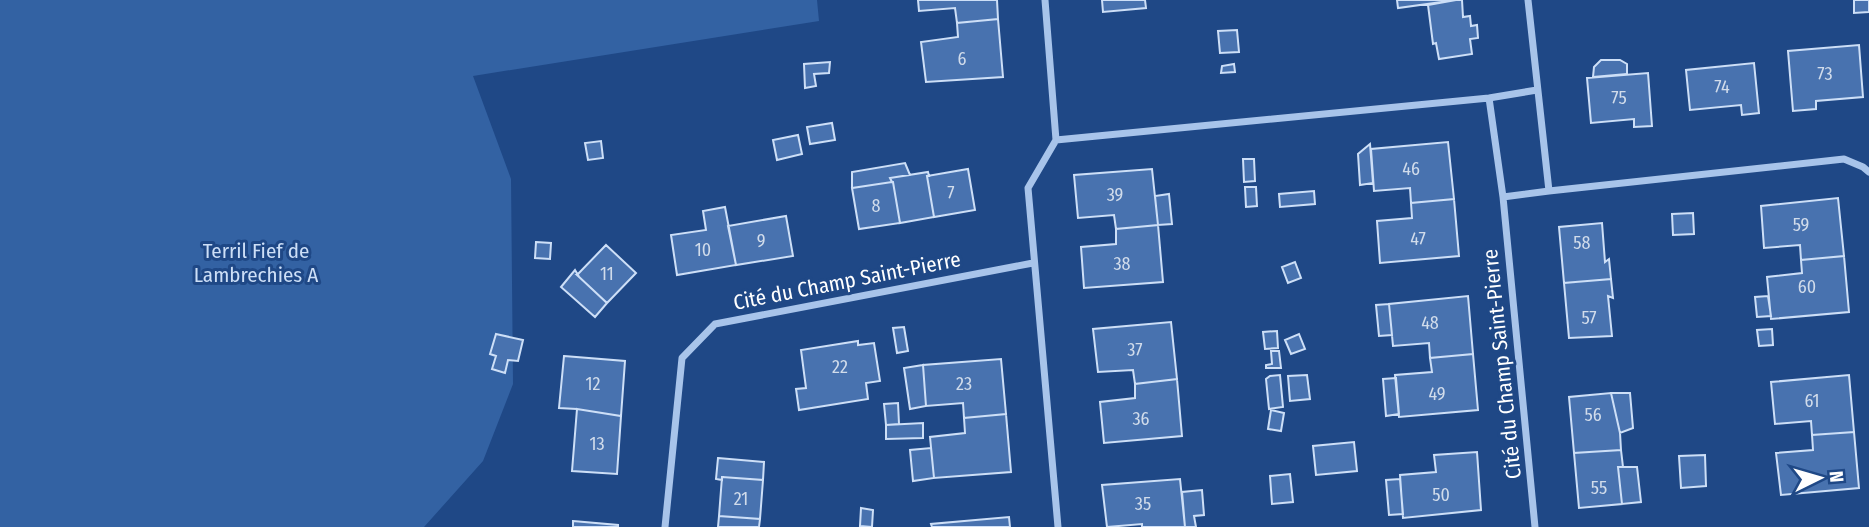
<svg xmlns="http://www.w3.org/2000/svg" width="1869" height="527" font-family="'Fira Sans Condensed',sans-serif">
<rect width="100%" height="100%" fill="#1f4886"/>
<path fill="#3362a3" d="M 0,0 L 817,0 L 819,21 L 473,76 L 511,179 L 513,384 L 483,461 L 424,527 L 0,527 Z"/>
<path fill="#4872af" stroke="#cddff7" stroke-width="2" d="M 918,0 L 997,0 L 998,19 L 957,23 L 955,8 L 919,11 Z
M 1102,0 L 1145,0 L 1146,8 L 1103,12 Z
M 1397,0 L 1456,0 L 1398,8 Z
M 1456,0 L 1462,0 L 1463,17 L 1470,16 L 1471,26 L 1477,25 L 1478,38 L 1470,39 L 1472,54 L 1439,59 L 1436,43 L 1433,44 L 1428,5 Z
M 1854,0 L 1869,0 L 1869,12 L 1854,13 Z
M 998,19 L 1003,77 L 926,82 L 921,42 L 958,37 L 957,23 Z
M 1237,30 L 1239,52 L 1220,53 L 1218,31 Z
M 1859,45 L 1863,97 L 1816,101 L 1816,109 L 1793,111 L 1788,51 Z
M 1601,60 L 1620,60 L 1627,64 L 1627,74 L 1593,77 L 1594,67 Z
M 830,62 L 829,73 L 814,74 L 816,86 L 805,88 L 804,64 Z
M 1754,63 L 1759,113 L 1742,115 L 1741,105 L 1690,110 L 1686,70 Z
M 1234,64 L 1235,72 L 1221,73 L 1222,66 Z
M 1648,73 L 1652,126 L 1634,127 L 1634,119 L 1591,123 L 1587,78 Z
M 832,123 L 835,140 L 810,144 L 807,127 Z
M 798,135 L 802,154 L 777,160 L 773,140 Z
M 601,141 L 603,158 L 588,160 L 585,143 Z
M 1448,142 L 1454,199 L 1411,203 L 1410,188 L 1374,191 L 1371,149 Z
M 1370,144 L 1373,183 L 1360,185 L 1358,154 Z
M 1243,159 L 1254,159 L 1255,181 L 1244,182 Z
M 905,163 L 910,175 L 890,178 L 892,182 L 852,188 L 852,172 Z
M 968,169 L 975,210 L 934,217 L 927,176 Z
M 1152,169 L 1158,225 L 1116,229 L 1114,215 L 1078,218 L 1074,175 Z
M 928,172 L 929,176 L 927,176 L 934,217 L 900,223 L 893,182 L 892,182 L 890,178 Z
M 892,182 L 893,182 L 900,223 L 859,229 L 852,188 Z
M 1245,187 L 1256,187 L 1257,206 L 1246,207 Z
M 1314,191 L 1315,204 L 1280,207 L 1279,194 Z
M 1169,194 L 1172,224 L 1158,225 L 1155,196 Z
M 1838,198 L 1844,256 L 1801,260 L 1800,245 L 1764,248 L 1761,206 Z
M 1454,199 L 1459,256 L 1380,263 L 1377,221 L 1412,218 L 1411,203 Z
M 725,207 L 736,265 L 677,275 L 671,235 L 706,230 L 703,211 Z
M 1693,213 L 1694,234 L 1673,235 L 1672,214 Z
M 786,216 L 793,256 L 736,265 L 728,226 Z
M 1602,223 L 1605,262 L 1609,259 L 1611,279 L 1564,283 L 1559,227 Z
M 1158,225 L 1163,282 L 1084,288 L 1081,247 L 1116,244 L 1116,229 Z
M 536,242 L 551,243 L 550,259 L 535,258 Z
M 606,245 L 636,273 L 607,303 L 577,275 Z
M 1844,256 L 1849,312 L 1771,319 L 1767,277 L 1802,273 L 1801,260 Z
M 1295,262 L 1301,278 L 1288,283 L 1282,267 Z
M 575,270 L 578,275 L 577,275 L 607,303 L 595,317 L 561,287 Z
M 1611,279 L 1613,298 L 1608,296 L 1612,336 L 1569,338 L 1564,283 Z
M 1468,296 L 1473,354 L 1430,358 L 1429,343 L 1393,346 L 1389,304 Z
M 1768,296 L 1771,316 L 1757,317 L 1755,297 Z
M 1389,304 L 1392,335 L 1379,336 L 1376,305 Z
M 1171,322 L 1177,379 L 1135,384 L 1133,370 L 1098,372 L 1093,329 Z
M 904,327 L 908,351 L 897,353 L 893,328 Z
M 1772,329 L 1773,345 L 1759,346 L 1757,330 Z
M 1277,331 L 1278,348 L 1265,349 L 1263,332 Z
M 496,334 L 523,340 L 518,361 L 508,360 L 505,373 L 492,369 L 496,356 L 490,354 Z
M 1299,334 L 1305,349 L 1291,354 L 1285,340 Z
M 858,341 L 858,345 L 874,343 L 880,381 L 866,383 L 868,399 L 799,410 L 796,389 L 806,388 L 801,350 Z
M 1271,351 L 1279,351 L 1281,368 L 1266,368 L 1266,365 L 1272,364 Z
M 1473,354 L 1478,410 L 1399,417 L 1395,375 L 1432,372 L 1430,358 Z
M 564,356 L 625,361 L 621,416 L 577,409 L 559,408 Z
M 1001,359 L 1006,414 L 964,418 L 963,403 L 926,406 L 923,365 Z
M 923,365 L 926,406 L 910,409 L 904,368 Z
M 1280,375 L 1283,407 L 1269,409 L 1266,379 L 1270,376 Z
M 1307,375 L 1310,399 L 1290,401 L 1288,376 Z
M 1849,375 L 1854,432 L 1812,435 L 1811,421 L 1775,424 L 1771,382 Z
M 1396,378 L 1399,414 L 1386,416 L 1383,379 Z
M 1177,379 L 1182,436 L 1104,443 L 1100,402 L 1135,398 L 1135,384 Z
M 1611,393 L 1620,433 L 1621,450 L 1574,453 L 1569,397 Z
M 1611,393 L 1630,393 L 1633,428 L 1620,433 Z
M 898,403 L 899,424 L 886,425 L 884,404 Z
M 577,409 L 621,416 L 617,474 L 572,471 Z
M 1271,410 L 1284,413 L 1281,431 L 1268,429 Z
M 1006,414 L 1011,472 L 934,478 L 930,437 L 965,433 L 964,418 Z
M 923,423 L 923,438 L 886,439 L 886,425 Z
M 1854,432 L 1859,488 L 1781,495 L 1776,453 L 1813,450 L 1812,435 Z
M 1354,442 L 1357,471 L 1316,475 L 1313,446 Z
M 931,448 L 934,478 L 913,481 L 910,450 Z
M 1621,450 L 1623,467 L 1618,467 L 1622,504 L 1579,508 L 1574,453 Z
M 1477,452 L 1481,510 L 1403,518 L 1400,475 L 1436,472 L 1434,455 Z
M 1705,455 L 1706,486 L 1681,488 L 1679,456 Z
M 718,458 L 764,462 L 763,480 L 722,477 L 722,480 L 716,479 Z
M 1618,467 L 1637,467 L 1641,502 L 1622,504 Z
M 1290,474 L 1293,502 L 1272,504 L 1270,476 Z
M 722,477 L 763,480 L 760,519 L 719,516 Z
M 1180,479 L 1185,527 L 1142,527 L 1142,524 L 1107,527 L 1102,485 Z
M 1400,479 L 1403,514 L 1389,515 L 1386,480 Z
M 1202,490 L 1204,515 L 1194,516 L 1196,527 L 1185,527 L 1182,492 Z
M 861,508 L 873,510 L 872,527 L 860,526 Z
M 719,516 L 760,519 L 759,527 L 718,527 Z
M 1009,517 L 1010,527 L 932,527 L 931,524 Z
M 573,521 L 618,525 L 618,527 L 573,527 Z"/>
<g fill="none" stroke-linecap="round" stroke-linejoin="round">
<path stroke="#a8c4ea" stroke-width="7" d="M 1045,0 L 1056,140 L 1028,188 L 1058,527
M 1528,0 L 1549,191 L 1503,197 L 1535,527
M 1489,98 L 1503,197
M 1056,140 L 1489,98 L 1537,90
M 1549,191 L 1844,159 L 1863,167 L 1869,172
M 665,527 L 682,358 L 715,324 L 1033,263"/>
</g>
<g text-anchor="middle" stroke-width="6" stroke-linejoin="round" paint-order="stroke">
<g font-size="18" fill="#d1dceb">
<text x="962" y="65">6</text>
<text x="1825" y="80">73</text>
<text x="1722" y="93">74</text>
<text x="1619" y="104">75</text>
<text x="1411" y="175">46</text>
<text x="951" y="199">7</text>
<text x="1115" y="201">39</text>
<text x="876" y="212">8</text>
<text x="1801" y="231">59</text>
<text x="1418" y="245">47</text>
<text x="761" y="247">9</text>
<text x="1582" y="249">58</text>
<text x="703" y="256">10</text>
<text x="1122" y="270">38</text>
<text x="607" y="280">11</text>
<text x="1807" y="293">60</text>
<text x="1589" y="324">57</text>
<text x="1430" y="329">48</text>
<text x="1135" y="356">37</text>
<text x="840" y="373">22</text>
<text x="593" y="390">12</text>
<text x="964" y="390">23</text>
<text x="1437" y="400">49</text>
<text x="1812" y="407">61</text>
<text x="1593" y="421">56</text>
<text x="1141" y="425">36</text>
<text x="597" y="450">13</text>
<text x="1599" y="494">55</text>
<text x="1441" y="501">50</text>
<text x="741" y="505">21</text>
<text x="1143" y="510">35</text>
</g>
<g font-size="21" fill="#cddff7" stroke="#1f4886">
<text x="256" y="258">Terril Fief de<tspan x="256" dy="24">Lambrechies A</tspan></text>
</g>
<g font-size="21" fill="#fff" stroke="#1f4886">
<text transform="translate(847 281) rotate(-11)" y="7">Cité du Champ Saint-Pierre</text>
<text transform="translate(1502 364) rotate(-96)" y="7">Cité du Champ Saint-Pierre</text>
</g>
</g>
<g transform="translate(1820 478) rotate(85)" stroke="#1f4886" stroke-width="5" paint-order="stroke">
<path d="M0-5L12 26L0 18L-12 26Z" fill="#ffffff"/>
<text y="-10" font-size="19" font-weight="bold" text-anchor="middle" fill="#ffffff">N</text>
</g>
</svg>
